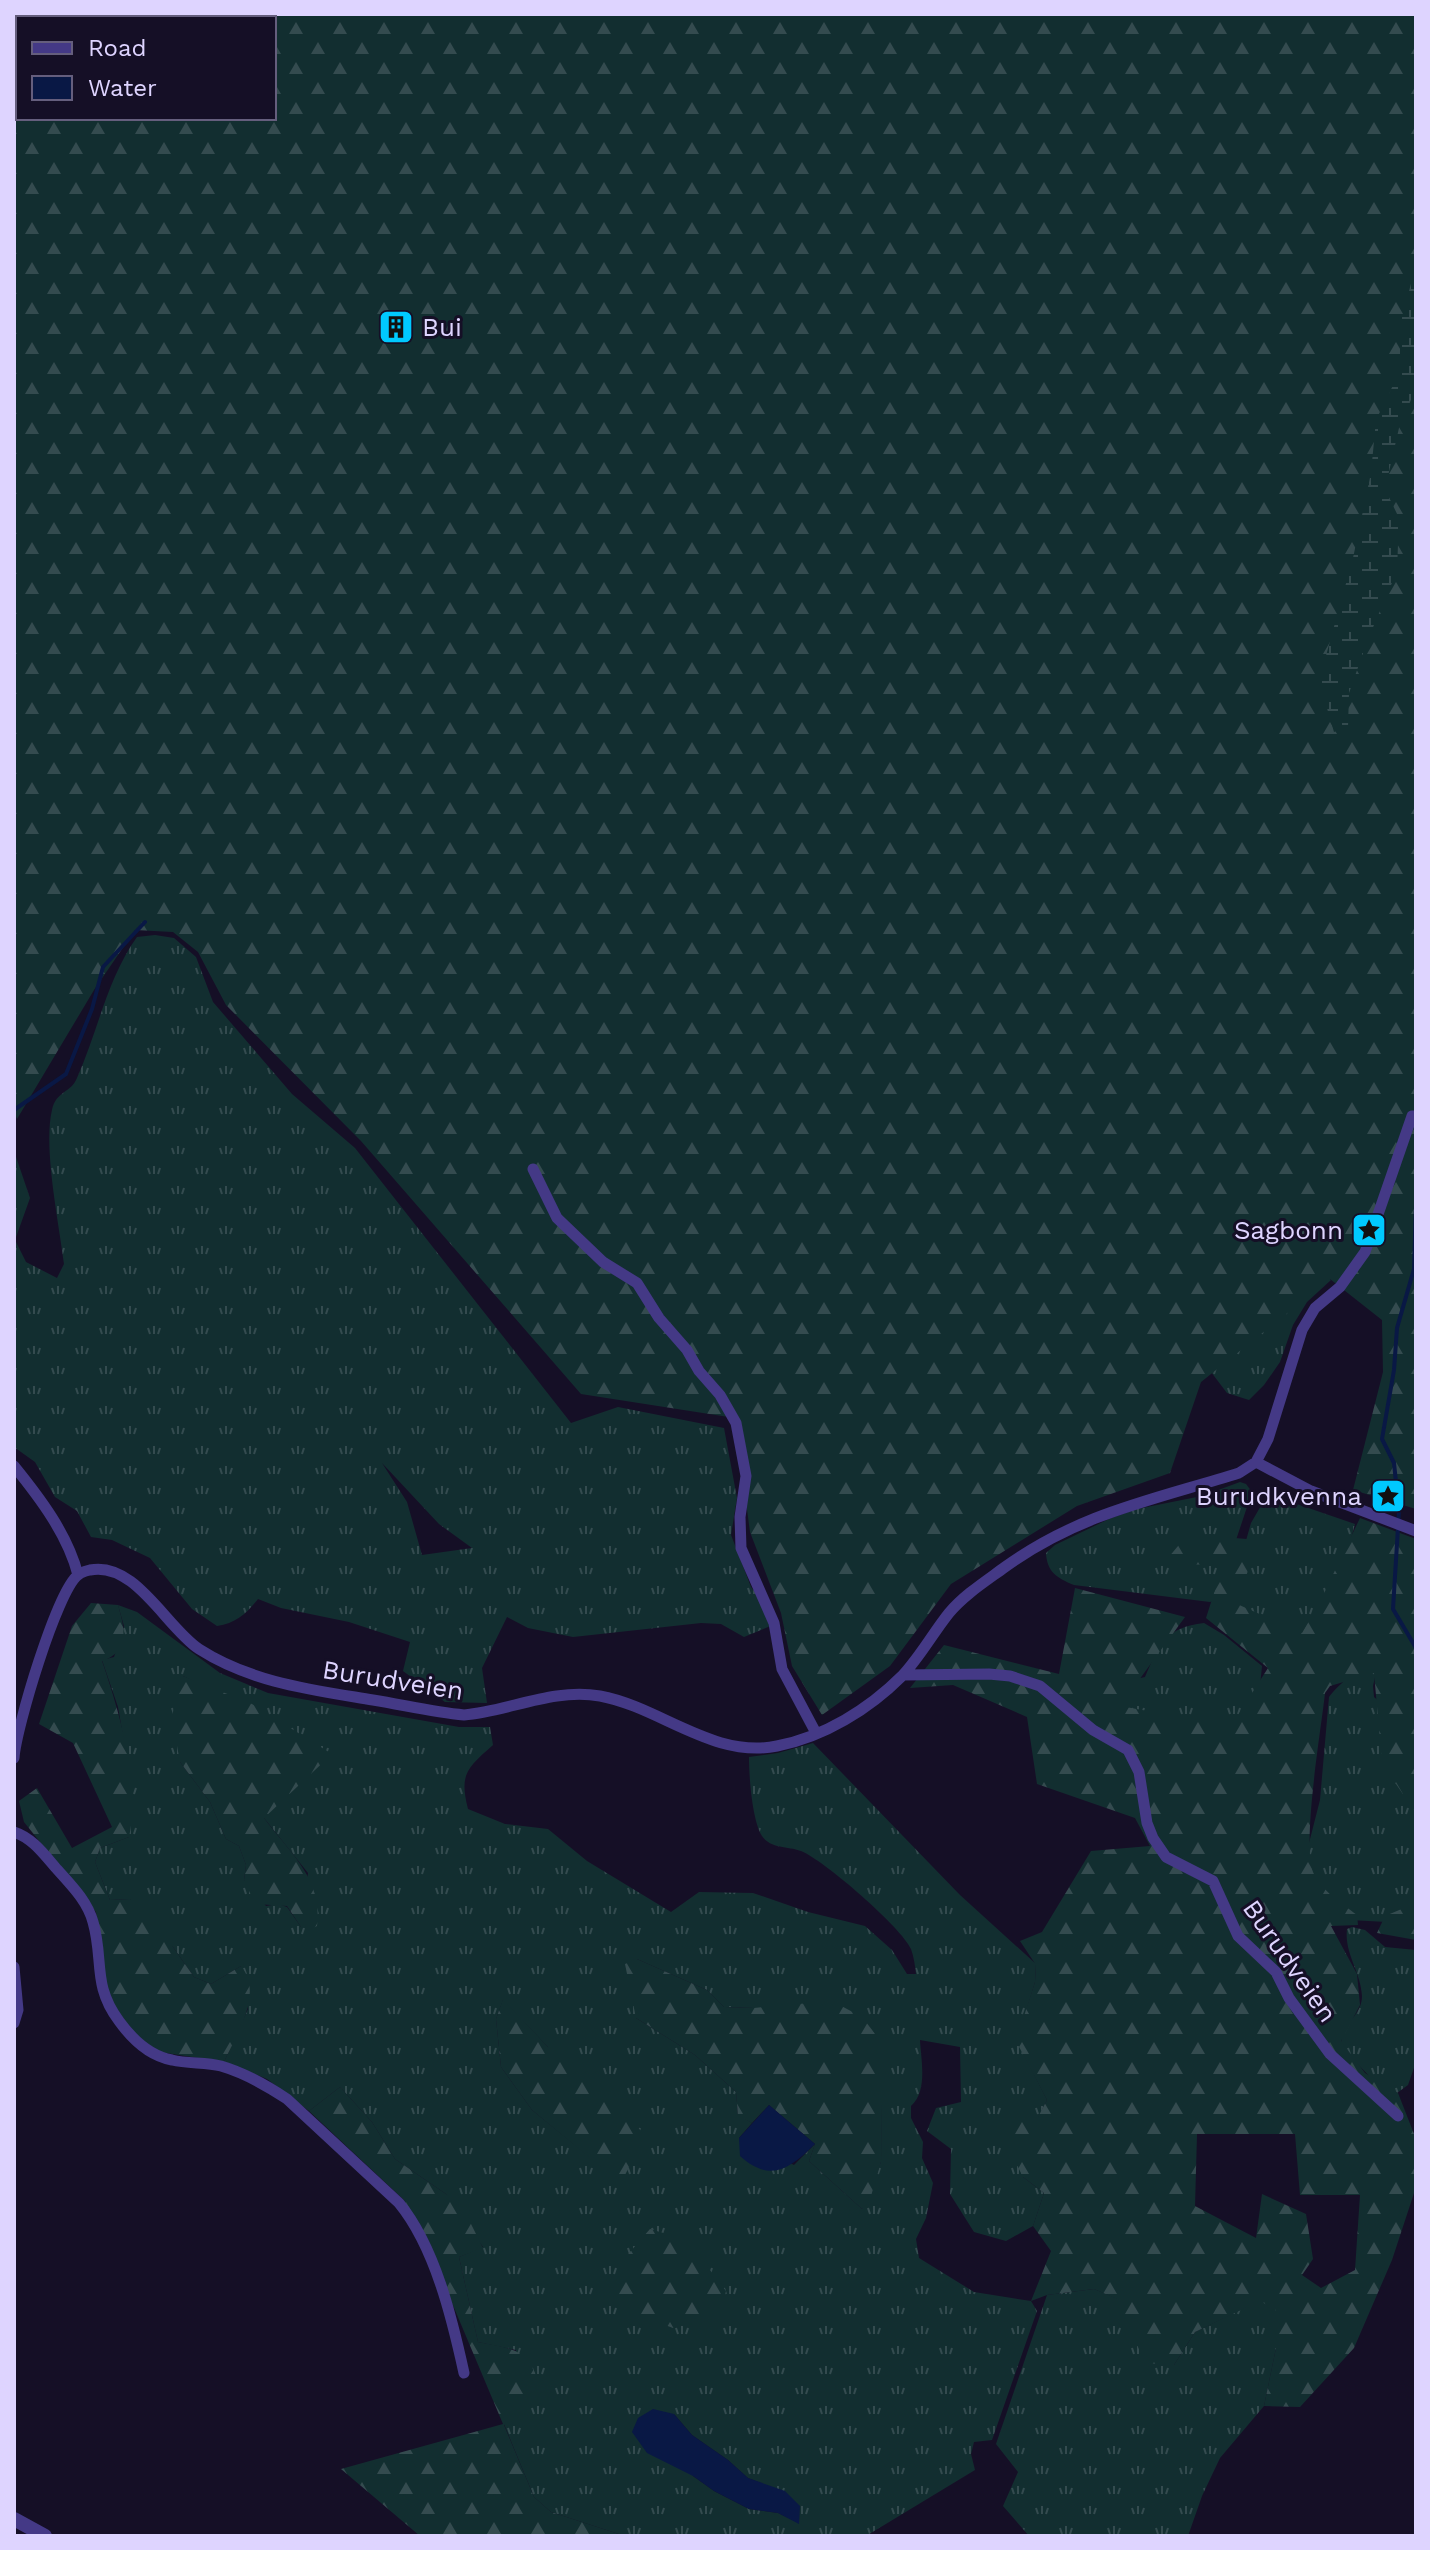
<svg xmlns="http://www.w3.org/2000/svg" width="1430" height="2550" font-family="'Work Sans',sans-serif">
<defs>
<pattern id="grass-tufts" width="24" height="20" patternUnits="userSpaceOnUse" patternTransform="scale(2)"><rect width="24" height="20" fill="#122e30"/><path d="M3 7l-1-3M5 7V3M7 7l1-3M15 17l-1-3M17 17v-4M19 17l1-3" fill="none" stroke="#344b4f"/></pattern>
<pattern id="forest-firs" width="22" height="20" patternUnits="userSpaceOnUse" patternTransform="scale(2)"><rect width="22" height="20" fill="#122e30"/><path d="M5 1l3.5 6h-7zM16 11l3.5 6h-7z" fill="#344b4f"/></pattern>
<pattern id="wetland-marsh" width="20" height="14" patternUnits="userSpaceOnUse" patternTransform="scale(2)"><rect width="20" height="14" fill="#122e30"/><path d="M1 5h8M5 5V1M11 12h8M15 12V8" fill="none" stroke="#344b4f"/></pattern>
</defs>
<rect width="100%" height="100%" fill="#150f26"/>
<path fill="url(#grass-tufts)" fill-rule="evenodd" d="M 155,935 L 174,938 L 196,957 L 213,1002 L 292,1094 L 355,1148 L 571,1423 L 618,1407 L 724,1428 L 737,1498 L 731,1535 L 751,1587 L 761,1600 L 773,1625 L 744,1637 L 721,1624 L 701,1623 L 573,1637 L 528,1628 L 507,1617 L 482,1668 L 487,1703 L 445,1702 L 403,1671 L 410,1642 L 349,1622 L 281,1608 L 258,1599 C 246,1614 236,1623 217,1626 L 192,1609 L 150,1558 L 112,1540 L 91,1537 L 77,1511 L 55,1497 L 35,1462 L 14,1447 L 14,1151 L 30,1198 L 15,1240 L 26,1262 L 57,1278 L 64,1264 C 59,1223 43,1148 52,1110 C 56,1091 71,1093 77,1078 C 98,1031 107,979 137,937 ZM 382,1463 L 439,1524 L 472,1548 L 422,1555 L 407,1502 Z
M 1275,1242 L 1331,1280 L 1307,1302 L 1293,1325 L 1280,1362 L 1264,1385 L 1249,1400 L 1227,1393 L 1208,1368 Z
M 1240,1482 L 1246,1484 L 1252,1492 L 1216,1600 L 1210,1602 L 1074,1585 C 1057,1578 1047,1572 1046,1553 L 1055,1545 L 1109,1519 L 1137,1509 L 1202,1496 Z
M 1276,1494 L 1288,1501 L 1355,1524 L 1350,1542 L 1303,1643 L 1234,1610 L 1232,1590 L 1251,1523 L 1262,1504 Z
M 118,1605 L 137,1612 L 220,1673 L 268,1693 L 459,1727 L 490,1727 L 493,1745 C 467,1768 459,1774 468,1809 L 505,1824 L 548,1829 L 587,1861 L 671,1912 L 699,1892 L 753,1893 L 808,1912 L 865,1926 L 892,1950 L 907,1974 L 916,1974 C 915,1966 914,1957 911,1949 C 902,1928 824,1860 801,1851 C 788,1846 771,1849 762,1836 C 752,1820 749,1776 749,1757 L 778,1753 L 813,1743 L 960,1895 L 1036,1964 L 1035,1982 L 1017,2041 L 1047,2100 L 1038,2118 L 1023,2177 L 1044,2193 L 1033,2226 L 1006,2241 L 974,2232 L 950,2194 L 951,2149 L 927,2131 L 936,2108 L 961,2102 L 960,2047 L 920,2040 C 921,2060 928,2091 911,2106 L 911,2118 L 923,2142 L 922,2158 L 933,2183 L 926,2218 L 916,2239 L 919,2258 L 974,2292 L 1031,2301 L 1037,2311 L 992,2440 L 974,2442 L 971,2454 L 975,2470 L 866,2536 L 625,2536 L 551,2512 L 534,2497 L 504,2424 L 516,2350 L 478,2342 L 459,2257 L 483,2247 L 446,2194 L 395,2159 L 372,2122 L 340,2087 L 309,2111 L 267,2079 L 224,2062 L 248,2009 L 241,1966 L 211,1984 L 194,1977 L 173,1947 L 130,1899 L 110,1900 L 95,1862 L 100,1848 L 129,1837 L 128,1764 L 118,1707 L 102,1660 L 114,1657 L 124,1626 ZM 183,1676 L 200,1684 L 264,1818 L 308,1873 L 301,1927 L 287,1907 L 278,1904 L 266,1906 L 244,1880 L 246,1865 L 239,1846 L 226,1839 L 210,1802 L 180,1762 ZM 637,1959 L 707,1990 L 724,2007 L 754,2008 L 882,2044 L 881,2162 L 862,2209 L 809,2161 L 815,2144 L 794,2165 L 739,2138 L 752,2123 L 738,2115 L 736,2092 L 695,2055 L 636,2018 ZM 503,2000 L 548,2047 L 609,2173 L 532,2110 L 501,2067 L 496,2019 ZM 674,2414 L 692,2435 L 728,2460 L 748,2478 L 761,2483 L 799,2523 L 778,2513 L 749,2509 L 714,2491 L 693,2476 Z
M 1204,1623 L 1224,1635 L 1262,1666 L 1260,1686 L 1245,1728 L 1108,1717 L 1123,1682 L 1145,1677 C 1159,1645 1166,1627 1204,1623 Z
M 1378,1663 L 1373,1686 L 1374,1697 L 1383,1705 L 1416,1806 L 1416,1910 L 1387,1922 L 1350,1920 L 1315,1891 L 1306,1855 L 1320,1800 L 1329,1697 C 1339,1684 1362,1664 1378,1663 Z
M 1352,1927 L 1365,1930 L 1385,1947 L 1416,1950 L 1416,2062 L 1408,2085 L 1397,2093 L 1377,2084 L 1341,2047 C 1340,2023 1362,2017 1362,1996 C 1361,1972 1344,1953 1347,1929 Z
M 1094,2289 L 1118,2299 L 1174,2365 L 1195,2332 L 1260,2300 L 1276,2309 L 1276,2348 L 1264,2406 L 1220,2458 L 1202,2496 L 1188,2536 L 1029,2536 L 1003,2506 L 1018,2472 L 996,2444 L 1047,2295 Z"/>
<path fill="url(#forest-firs)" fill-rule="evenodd" d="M 14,14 L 1416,14 L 1416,1509 L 1353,1490 L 1383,1372 L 1382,1320 L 1330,1279 L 1201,1382 L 1170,1473 L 1077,1506 L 951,1584 L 890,1666 L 822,1715 L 792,1666 L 781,1613 L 750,1532 L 735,1418 L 581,1394 L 361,1141 L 226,1005 L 198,952 L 173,932 L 135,930 L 94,990 L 17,1119 L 14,1111 ZM 18,18 L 274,18 L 274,118 L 18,118 Z
M 1360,1518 L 1416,1539 L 1416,1813 L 1396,1784 L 1383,1774 L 1374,1673 L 1330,1686 L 1325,1693 C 1321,1731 1302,1841 1313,1872 C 1320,1890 1343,1904 1357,1915 L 1358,1925 L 1331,1926 L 1357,1974 L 1360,2005 L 1341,2041 L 1365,2073 L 1398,2093 L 1416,2139 L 1416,2187 L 1392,2260 L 1354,2348 L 1300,2407 L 1264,2406 L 1276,2348 L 1276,2310 L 1260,2301 L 1195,2332 L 1174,2365 L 1145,2363 L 1117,2299 L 1094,2289 L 1047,2295 L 1031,2301 L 1051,2251 L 1033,2226 L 1044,2193 L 1023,2177 L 1001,2133 L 1015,2115 L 1038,2117 L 1047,2100 L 1016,2041 L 1035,1982 L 1036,1965 L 1020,1941 L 1042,1932 L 1091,1851 L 1150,1846 L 1135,1818 L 1037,1784 L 1027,1717 L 953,1685 L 910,1688 L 944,1645 L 1059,1674 L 1075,1588 L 1185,1617 L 1120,1706 L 1231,1726 L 1268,1668 L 1206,1618 L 1223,1565 L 1163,1564 L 1188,1534 L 1258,1540 L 1237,1604 L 1302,1633 L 1318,1606 ZM 1197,2134 L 1295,2134 L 1300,2195 L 1360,2195 L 1355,2270 L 1321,2288 L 1302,2275 L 1313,2259 L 1306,2214 L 1262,2194 L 1256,2238 L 1195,2206 Z
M 91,1603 L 118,1605 C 125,1629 130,1651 102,1661 C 119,1710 141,1785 129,1837 L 100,1848 L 95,1862 L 110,1900 L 130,1899 L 154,1911 L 173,1947 L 194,1977 L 211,1984 L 241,1966 C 264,1994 236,2035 224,2062 L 160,2052 L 136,2038 L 108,2004 L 96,1912 L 24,1822 L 19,1801 L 37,1788 L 72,1848 L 112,1827 L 73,1743 L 39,1724 L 72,1626 Z
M 183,1676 L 252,1704 L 332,1754 L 264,1818 C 290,1853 323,1879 317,1926 L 311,1929 L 301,1927 L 287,1906 L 255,1904 L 244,1880 L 246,1865 L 239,1846 L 226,1839 L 210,1802 L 180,1762 L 172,1719 L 177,1684 Z
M 1416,1903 L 1416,1940 L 1377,1933 L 1385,1916 Z
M 637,1959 L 707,1990 L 724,2007 L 754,2008 L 832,2001 L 862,2017 L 883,2044 L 881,2162 L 871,2196 L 862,2209 L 809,2161 L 815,2144 L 769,2105 L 752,2123 L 738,2116 L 736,2092 L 695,2055 L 636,2018 L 625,1964 Z
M 503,1999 L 548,2047 L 569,2056 L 645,2135 L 624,2177 L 609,2174 L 532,2110 L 501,2067 L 496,2019 Z
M 340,2087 L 372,2122 L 395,2159 L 446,2194 L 466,2214 L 483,2248 L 459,2257 L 478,2342 C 507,2348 526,2347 537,2378 L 504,2425 L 534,2497 L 551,2512 L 625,2536 L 420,2536 L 341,2469 L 503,2424 L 455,2310 L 404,2200 L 309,2111 Z
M 650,2229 L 687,2240 L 726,2291 L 720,2315 L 673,2328 L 633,2313 L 615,2291 L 623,2260 Z"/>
<path fill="url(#wetland-marsh)" d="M 1416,265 L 1416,388 L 1399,428 L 1385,489 L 1399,518 L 1397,571 L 1368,639 L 1349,693 L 1348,727 L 1334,732 L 1319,681 L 1353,558 L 1371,473 L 1376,420 L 1400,371 L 1400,325 Z"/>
<path fill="#091845" d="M 769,2105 L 815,2144 C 790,2169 770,2183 740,2156 L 739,2138 Z
M 653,2409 L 674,2414 L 692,2435 L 728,2460 L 748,2478 L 785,2491 L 800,2506 L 799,2524 L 778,2513 L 749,2509 L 714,2491 L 693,2476 L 647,2453 L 632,2432 L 638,2418 Z"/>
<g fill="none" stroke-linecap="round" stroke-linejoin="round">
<path stroke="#091845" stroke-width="4" d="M 14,1110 L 66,1074 L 92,1009 L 103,967 L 145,922
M 1416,1205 L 1414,1269 L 1397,1328 L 1394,1370 L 1382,1439 L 1394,1463 L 1399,1511 L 1393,1609 L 1416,1648"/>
<path stroke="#443986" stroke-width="11" d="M 533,1169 L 557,1218 L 603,1262 L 637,1283 L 659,1318 L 687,1350 L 699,1371 L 720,1395 L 736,1423 L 746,1476 L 740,1517 L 741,1548 L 774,1623 L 782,1669 L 816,1733
M 1256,1462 L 1311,1491 L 1416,1531
M 14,1466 C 40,1498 68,1535 78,1575
M 903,1675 L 989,1674 L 1010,1676 L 1040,1686 L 1093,1730 L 1128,1750 L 1139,1772 L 1147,1823 L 1153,1838 L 1166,1857 L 1213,1881 L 1238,1936 L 1276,1972 L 1289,1998 L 1330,2054 L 1398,2116
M 14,1758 C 16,1728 57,1591 78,1575 C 81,1572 86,1571 90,1570 C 135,1561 166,1627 199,1649 C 252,1683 313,1690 373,1700 C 404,1705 433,1712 464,1715 C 510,1711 552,1688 600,1696 C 660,1707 713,1759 777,1746 C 824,1737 869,1709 902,1676 C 920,1657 933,1633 949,1613 C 964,1595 986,1581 1005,1567 C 1080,1513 1153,1500 1239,1473 L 1256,1462 L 1268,1439 L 1302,1330 L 1315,1308 L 1340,1287 L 1365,1252 L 1412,1116 L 1416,1116
M 14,1832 C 32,1838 43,1853 55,1867 C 70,1884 87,1900 93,1922 C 104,1960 92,1985 119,2021 C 132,2039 150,2056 172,2060 C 188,2064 205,2062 221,2066 C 245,2073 266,2085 287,2099 L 399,2203 C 435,2247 452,2318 464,2373
M 14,1967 L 18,2010 L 14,2023"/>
<path stroke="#443986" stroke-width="14" d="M 14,2519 L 45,2536"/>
</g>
<defs>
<g id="building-square" transform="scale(1.8)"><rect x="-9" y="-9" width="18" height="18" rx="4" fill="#00c9ff" stroke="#150f26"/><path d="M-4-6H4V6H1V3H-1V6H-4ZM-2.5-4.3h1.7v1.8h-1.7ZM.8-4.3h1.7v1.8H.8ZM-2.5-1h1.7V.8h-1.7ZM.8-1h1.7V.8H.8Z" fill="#111"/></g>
<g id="sight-square" transform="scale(1.8)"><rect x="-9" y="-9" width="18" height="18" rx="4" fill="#00c9ff" stroke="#150f26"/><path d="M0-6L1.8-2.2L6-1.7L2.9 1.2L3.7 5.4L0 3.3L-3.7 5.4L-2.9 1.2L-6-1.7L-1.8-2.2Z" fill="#111"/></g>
</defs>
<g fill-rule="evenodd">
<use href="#building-square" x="396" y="327"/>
<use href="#sight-square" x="1369" y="1230"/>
<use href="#sight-square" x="1388" y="1496"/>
</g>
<g text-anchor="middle" stroke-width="6" stroke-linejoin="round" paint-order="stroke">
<g font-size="26" fill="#ded4ff" stroke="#150f26" text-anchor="end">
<text x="422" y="336" text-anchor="start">Bui</text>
<text x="1343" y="1239">Sagbonn</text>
<text x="1362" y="1505">Burudkvenna</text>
</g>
<g font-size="26" fill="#ded4ff" stroke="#150f26">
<text transform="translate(393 1680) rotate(9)" y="9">Burudveien</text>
<text transform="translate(1290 1961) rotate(55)" y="9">Burudveien</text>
</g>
</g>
<rect width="1430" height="2550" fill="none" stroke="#ded4ff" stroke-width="32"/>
<rect x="16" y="16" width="260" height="104" fill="#150f26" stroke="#655e7d" stroke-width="2"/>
<rect x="32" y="42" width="40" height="12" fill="#443986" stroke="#655e7d" stroke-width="2"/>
<text x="88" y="56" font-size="24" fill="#ded4ff">Road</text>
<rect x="32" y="76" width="40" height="24" fill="#091845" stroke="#655e7d" stroke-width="2"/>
<text x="88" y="96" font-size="24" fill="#ded4ff">Water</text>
</svg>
